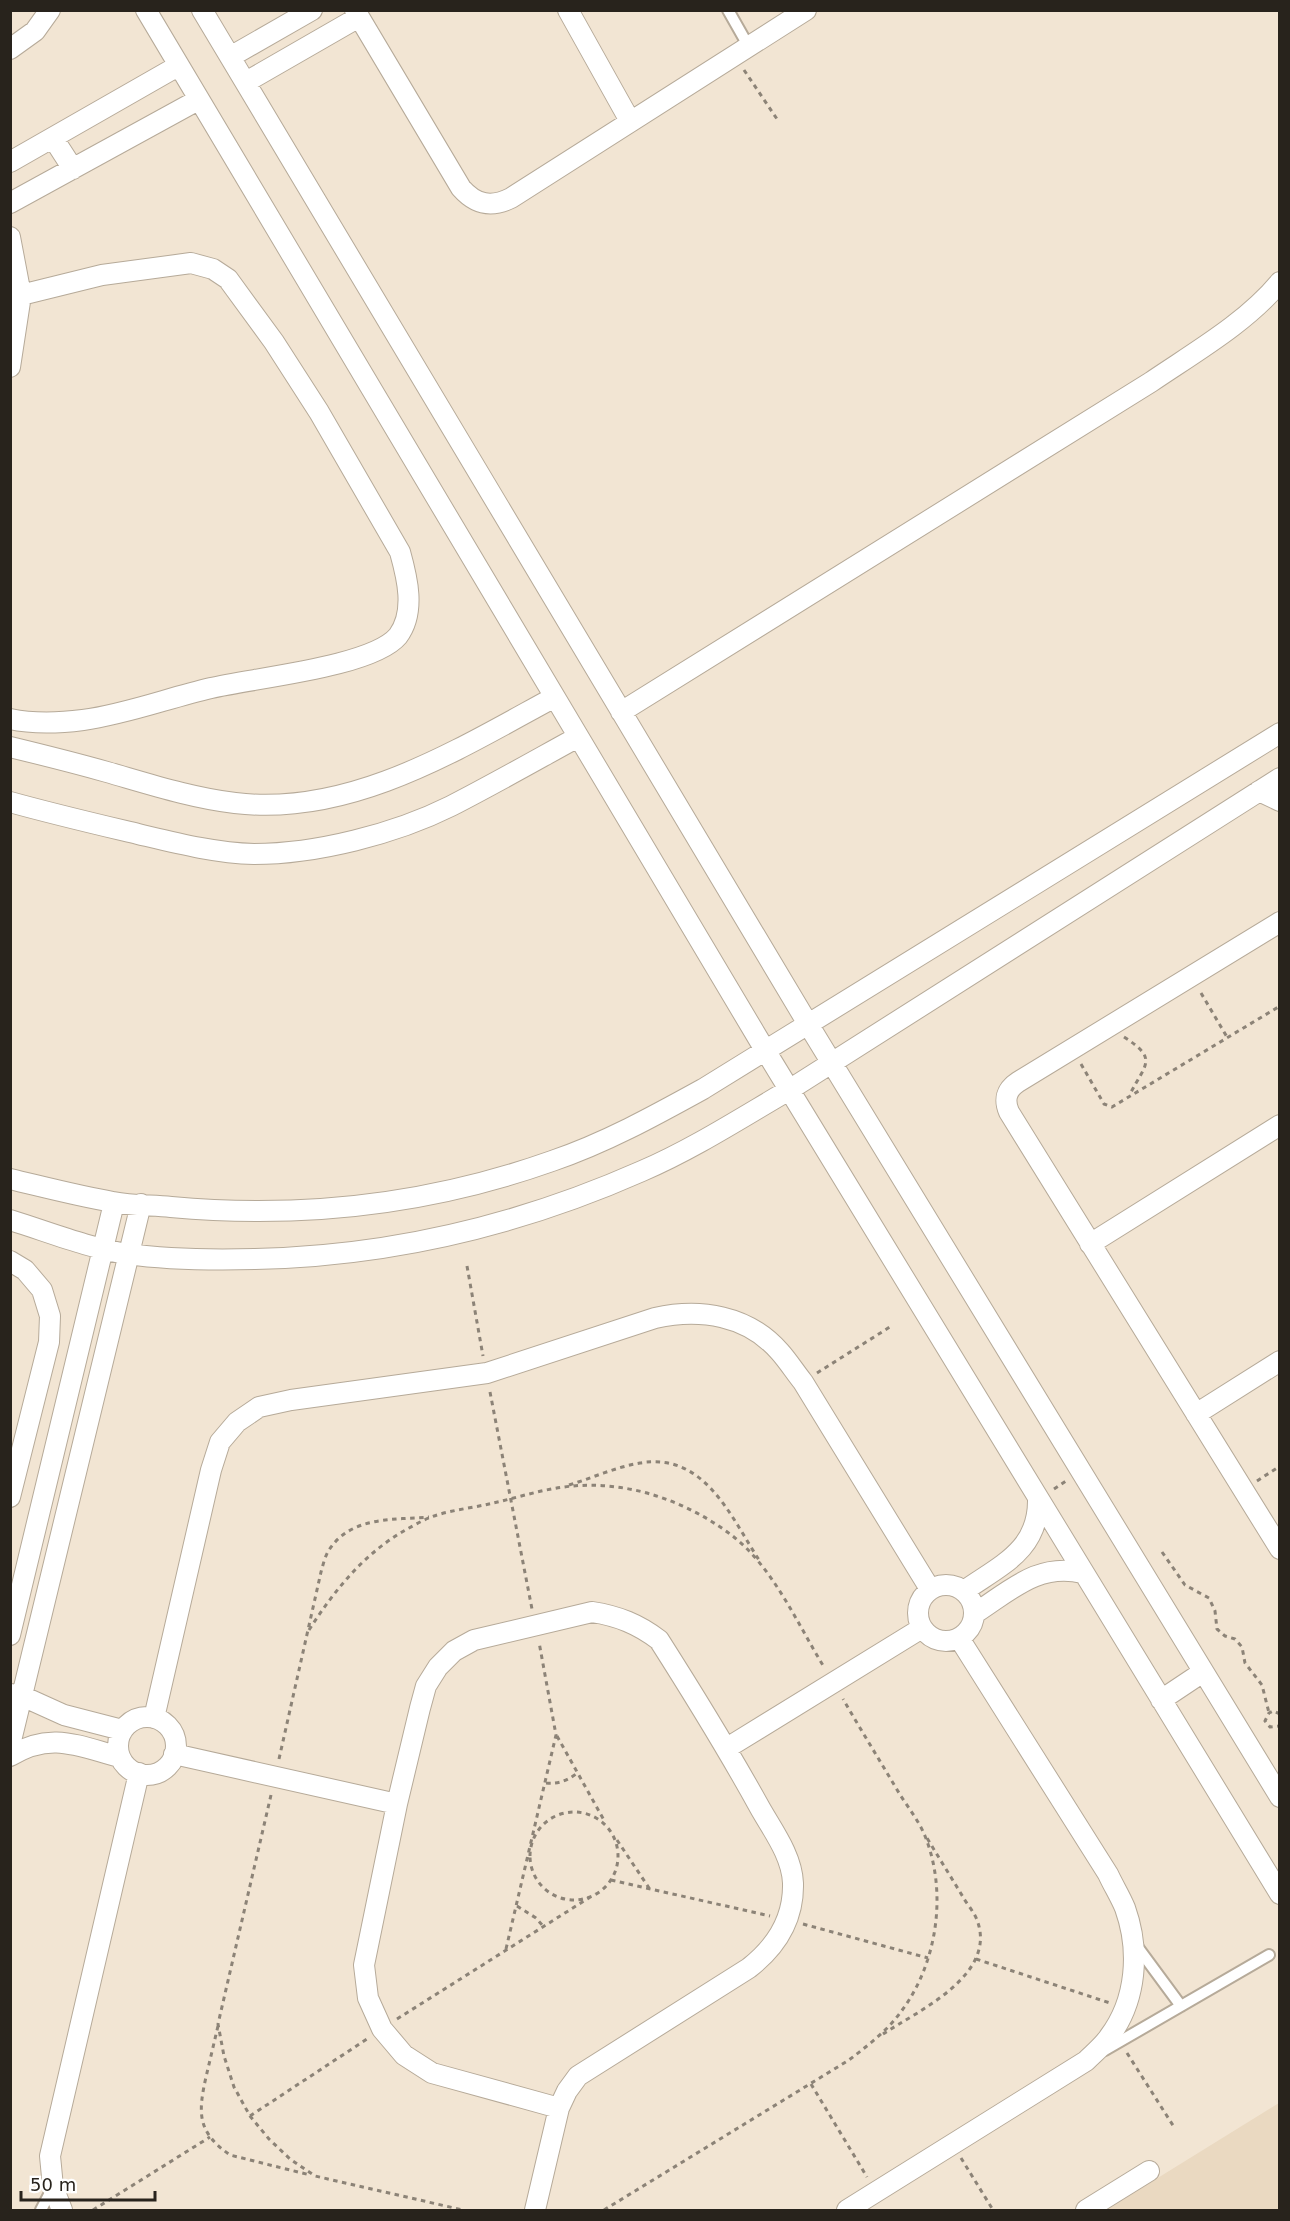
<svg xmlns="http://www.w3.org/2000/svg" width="1290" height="2221" font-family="'DejaVu Sans',sans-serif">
<rect width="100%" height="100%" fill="#f2e5d3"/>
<path fill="#ead9c1" d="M 1279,2103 L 1279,2210 L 1106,2210 Z"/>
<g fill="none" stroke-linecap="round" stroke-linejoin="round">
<g stroke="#b6aa99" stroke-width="14">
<path id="lane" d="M 728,10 L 749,47
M 1136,1945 L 1181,2006
M 1105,2050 L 1269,1955
M 41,2210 L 53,2187"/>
</g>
<g stroke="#b6aa99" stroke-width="22">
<path id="street" d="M 146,10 L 765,1050 L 1280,1894
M 202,10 L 808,1024 L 1280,1797
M 355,10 L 461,188 C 476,205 491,208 511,198 L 806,10
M 568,10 L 630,121
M 10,49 L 35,31 L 50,10
M 230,57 L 312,10
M 246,82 L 359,17
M 53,138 L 73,169
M 10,162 L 178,66
M 10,203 L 198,100
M 10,237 L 21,295 L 10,367
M 621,712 L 1151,382 C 1195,352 1246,323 1280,282
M 10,719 C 33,724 60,723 83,720 C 127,714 168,698 211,688 C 253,678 372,667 398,636 C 416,612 407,577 400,552 L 319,412 L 274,342 L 228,279 L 213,269 L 191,263 L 102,275 L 21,295
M 10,747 C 43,755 75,763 107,772 C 149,784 192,798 235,803 C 350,817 457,750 553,698
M 1259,791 L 1280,801
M 10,802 C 53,814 96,824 138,834 C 176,843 215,853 254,854 C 316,854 395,834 451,806 C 494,784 536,760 578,737
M 1280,922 L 1018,1082 C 1006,1090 1004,1100 1009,1112 L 1280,1549
M 10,1179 C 44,1187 78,1196 113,1202 C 132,1206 152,1205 171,1207 C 302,1219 428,1205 552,1161 C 605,1143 654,1116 703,1089 L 1280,733
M 10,1220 C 49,1232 88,1248 128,1254 C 170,1260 213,1260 255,1259 C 391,1256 518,1226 642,1171 C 693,1149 741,1118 789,1090 L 1280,778
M 1090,1244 L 1280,1125
M 10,1261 L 25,1270 L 42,1290 L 50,1316 L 49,1342 L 10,1497
M 1196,1414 L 1280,1361
M918 1613a28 28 0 1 1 56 0a28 28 0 1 1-56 0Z
M 964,1591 C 1001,1565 1039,1550 1038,1499
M 974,1614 C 1010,1591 1038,1562 1083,1573
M 10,1635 L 114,1203
M 11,1694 L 22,1696 L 64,1715 L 122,1730
M 1161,1700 L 1203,1672
M118 1746a29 29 0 1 1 58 0a29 29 0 1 1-58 0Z
M 154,1718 L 211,1470 L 220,1442 L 237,1422 L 259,1407 L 291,1400 L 487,1373 L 655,1318 C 700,1308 748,1315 780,1352 C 788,1361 795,1372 803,1382 L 930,1589
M 10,1745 L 141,1204
M 727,1748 L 922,1628
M 174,1754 L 397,1804
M 10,1756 C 51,1731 78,1746 120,1757
M 62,2210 L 53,2187 L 50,2156 L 139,1773
M 535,2210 L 559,2108 L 567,2091 L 578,2076 L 749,1968 C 777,1946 794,1919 793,1883 C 792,1856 773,1831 760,1808 C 728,1750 694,1695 659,1640 C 638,1624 618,1616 592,1612 L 474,1640 L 454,1651 L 438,1667 L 426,1686 L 420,1708 L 397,1804 L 364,1965 L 368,1998 L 382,2029 L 404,2055 L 432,2073 L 559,2108
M 847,2210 L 1086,2061 C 1094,2053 1103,2046 1109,2037 C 1137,2000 1140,1950 1125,1908 C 1120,1896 1113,1885 1108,1874 L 959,1638
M 1086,2210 L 1149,2171"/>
</g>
<path stroke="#8c8377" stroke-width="3" stroke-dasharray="4.5 4.5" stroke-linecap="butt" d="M 744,70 L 777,119
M 1201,993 L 1227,1037
M 1124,1037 C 1158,1059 1146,1063 1130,1094
M 1081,1064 L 1104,1104 L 1112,1107 L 1280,1006
M 467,1266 L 483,1356
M 817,1373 L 893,1325
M 490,1392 L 532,1609
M 1257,1481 L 1280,1466
M 569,1485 C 592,1478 616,1467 640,1463 C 704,1452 730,1515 759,1560
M 1054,1489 L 1066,1481
M 1162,1552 L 1185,1585 L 1209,1598 L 1215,1611 L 1217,1629 L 1225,1636 L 1235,1639 L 1242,1647 L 1245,1663 L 1262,1685 L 1269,1713
M 309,1630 C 334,1591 362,1556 402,1532 C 411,1527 421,1521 431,1517 C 450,1510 473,1508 493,1503 C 516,1498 540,1490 564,1487 C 623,1479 683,1499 730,1534 C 772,1565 797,1623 824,1667
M 1280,1714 L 1273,1711 L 1269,1713 L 1265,1721 L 1270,1727 L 1280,1726
M 557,1736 L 605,1822
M 279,1759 L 321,1572 C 323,1565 325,1556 329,1550 C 351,1516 393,1520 429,1517
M 546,1783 C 559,1784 566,1781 576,1774
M 271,1795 L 218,2024 L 224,2056 L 234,2087 L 250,2116 L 269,2139 L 290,2159 L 315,2176 L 463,2210
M530 1856a44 44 0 1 1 88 0a44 44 0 1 1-88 0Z
M 617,1840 L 649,1888
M 611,1880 L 770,1916
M 517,1906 L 536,1918 L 543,1926
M 803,1924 L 928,1958
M 506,1949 L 556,1735 L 539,1642
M 976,1959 L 1110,2003
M 397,2019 L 595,1894
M 218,2026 C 214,2043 210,2060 206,2077 C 198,2113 197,2132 230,2155 L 310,2175
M 883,2034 C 918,2011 998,1975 977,1920 C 974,1912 967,1904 963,1897 C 951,1877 939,1858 927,1838
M 1127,2053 L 1174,2127
M 811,2084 L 867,2177
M 250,2116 L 367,2039
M 961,2158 L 993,2210
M 93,2210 L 210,2137
M 604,2210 L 849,2060 C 867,2046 886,2032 900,2013 C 937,1965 948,1893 925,1836 C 919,1821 907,1806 899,1793 C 880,1761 861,1730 843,1699"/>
<use href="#lane" stroke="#fff" stroke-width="10"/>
<use href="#street" stroke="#fff" stroke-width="20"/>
</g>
<rect width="1290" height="2221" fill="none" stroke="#28231c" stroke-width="24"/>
<path d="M21 2191v9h134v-9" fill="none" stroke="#28231c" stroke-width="3"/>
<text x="30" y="2191" font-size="18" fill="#28231c" stroke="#ffffff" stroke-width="4.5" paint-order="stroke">50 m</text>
</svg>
